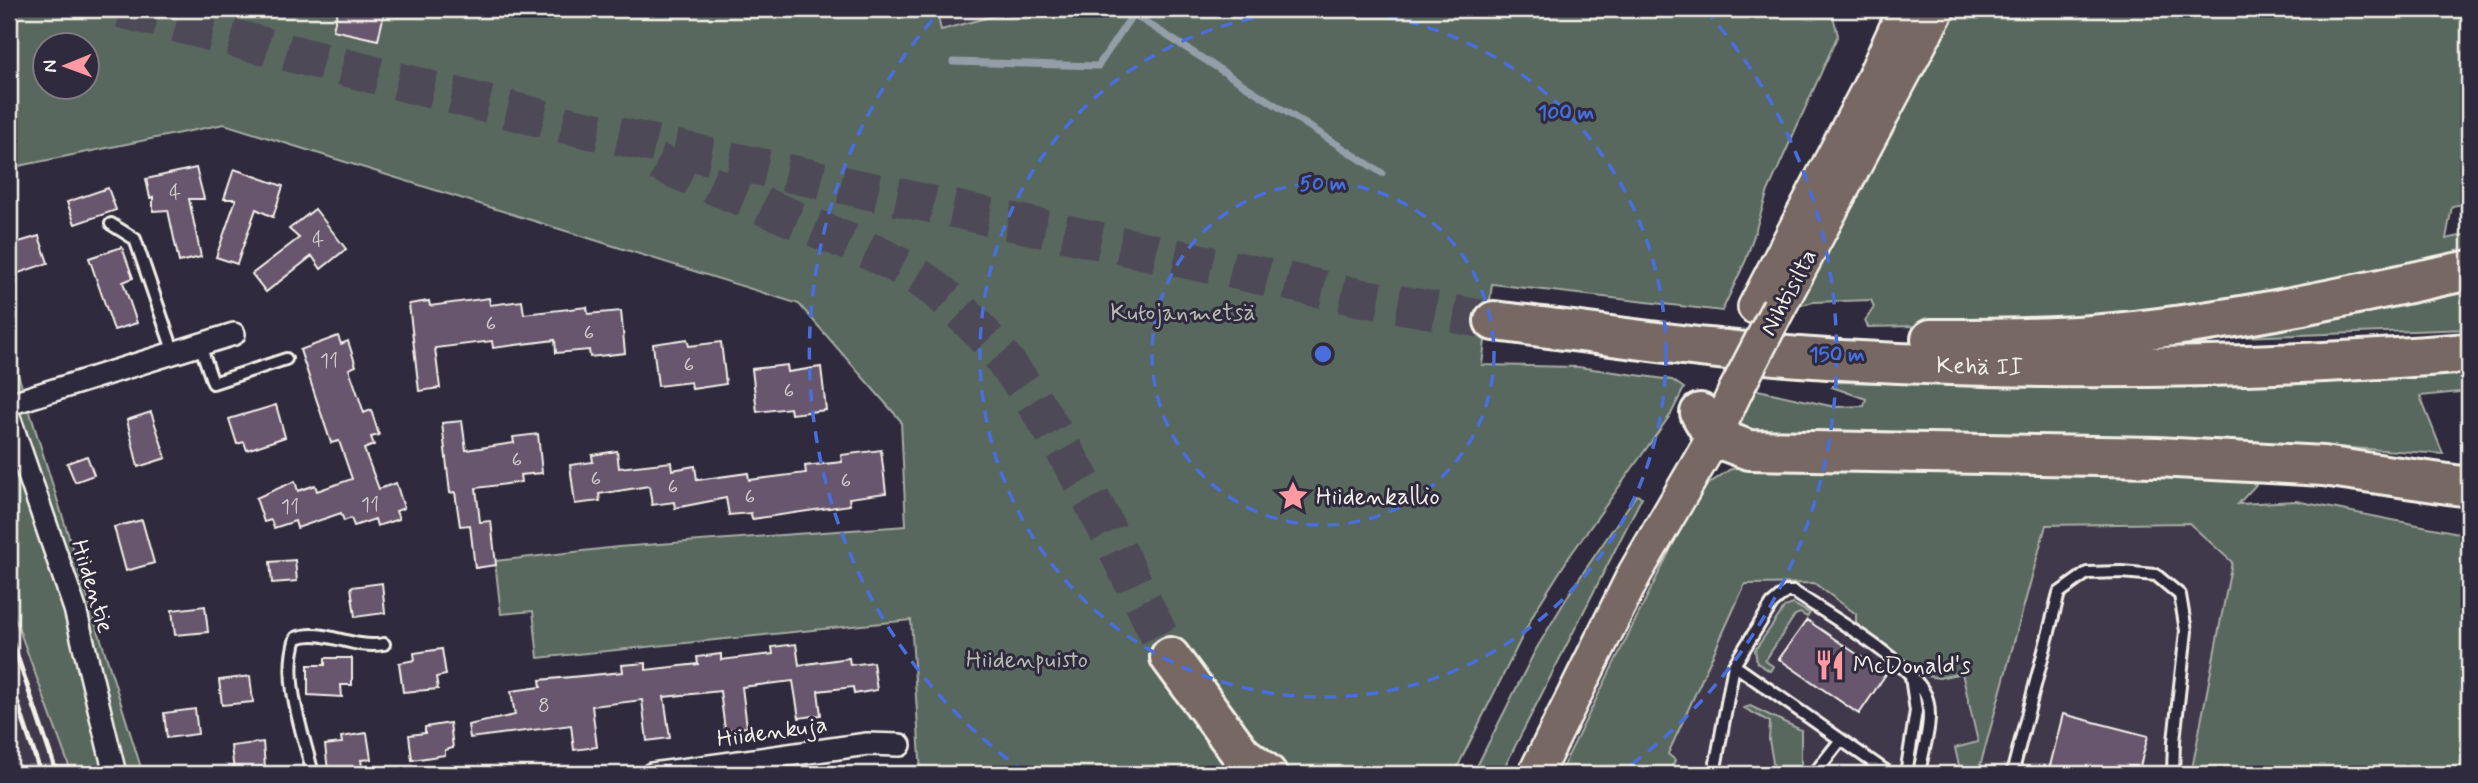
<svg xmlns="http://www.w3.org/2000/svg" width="2478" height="783" font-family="Mynerve,sans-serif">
<rect width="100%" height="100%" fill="#2f2a3d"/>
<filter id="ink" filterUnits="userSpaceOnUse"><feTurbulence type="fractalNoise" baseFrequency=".0143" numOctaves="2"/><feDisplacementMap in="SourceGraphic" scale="14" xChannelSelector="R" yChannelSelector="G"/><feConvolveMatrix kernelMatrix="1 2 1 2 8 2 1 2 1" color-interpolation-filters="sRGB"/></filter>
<g filter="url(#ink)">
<path fill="#40374c" d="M 936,9 L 1020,9 L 940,30 Z
M 2189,523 L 2232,562 L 2191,774 L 1663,774 L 1689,703 L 1745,584 L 1814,583 L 1857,614 L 1857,625 L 1927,676 L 1939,678 L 2013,645 L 2046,525 Z
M 9,602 L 33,662 L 72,774 L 9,774 Z"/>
<path fill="#59685e" stroke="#a6aca3" stroke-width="2" fill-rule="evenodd" d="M 9,9 L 936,9 L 941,30 L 1020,9 L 1831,9 L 1838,35 L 1768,191 L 1746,260 L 1722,311 L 1492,284 L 1482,365 L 1578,367 L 1672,380 L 1684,388 L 1671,414 L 1569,557 L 1535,611 L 1454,774 L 1293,774 L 1269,759 L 1240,774 L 921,774 L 911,620 L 538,658 L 533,611 L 501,614 L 495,561 L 618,547 L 906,526 L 901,421 L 799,304 L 224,124 L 9,168 ZM 46,46 L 88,46 L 88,88 L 46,88 Z
M 1953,9 L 2469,9 L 2469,203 L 2452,206 L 2446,239 L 2469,234 L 2469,259 L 2420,272 L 2070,323 L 1868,327 L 1865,321 L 1874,307 L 1871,300 L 1813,302 L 1791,308 L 1840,214 L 1885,145 Z
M 2469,283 L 2469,329 L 2128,341 Z
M 9,349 L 13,358 L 143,774 L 72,774 L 9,602 Z
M 2469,372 L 2469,391 L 2420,396 L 2443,454 L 2214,439 L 1967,443 L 1749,432 L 1739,422 L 1748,391 L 1758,390 L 1835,407 L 1864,406 L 1866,399 L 1832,387 L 1837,382 L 2093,388 L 2318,382 Z
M 1748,465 L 2264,476 L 2238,504 L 2296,501 L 2469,535 L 2469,774 L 2191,774 L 2232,562 L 2189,523 L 2046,525 L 1978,774 L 1961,774 L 1955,748 L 1978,742 L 1962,673 L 1939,678 L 1927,676 L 1856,625 L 1856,614 L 1814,583 L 1745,584 L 1668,754 L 1675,760 L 1671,770 L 1663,774 L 1559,774 L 1700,490 L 1729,470 Z
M 1636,495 L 1642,497 L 1501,774 L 1473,774 L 1535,651 L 1572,589 Z
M 1793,604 L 1810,613 L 1807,617 L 1800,613 L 1795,615 L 1765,661 L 1773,666 L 1770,671 L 1757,663 L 1755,650 L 1785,607 Z
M 1750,706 L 1801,730 L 1801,774 L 1757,774 L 1774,768 L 1769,740 L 1770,722 L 1744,708 Z"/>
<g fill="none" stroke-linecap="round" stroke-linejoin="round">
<path stroke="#949ea9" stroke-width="7" d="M 953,62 L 1098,66 L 1133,14 L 1382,173"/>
</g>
<path fill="#67546e" stroke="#f4f1e8" stroke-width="2" d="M 338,9 L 359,9 L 384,14 L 378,40 L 333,30 Z
M 196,168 L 204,199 L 189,199 L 201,257 L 179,262 L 168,210 L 153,211 L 153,197 L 150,198 L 146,179 Z
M 234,169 L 283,186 L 273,217 L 256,209 L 237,264 L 216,257 L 236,199 L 224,199 Z
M 108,188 L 116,210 L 75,224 L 67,202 Z
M 315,209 L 346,249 L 321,269 L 312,256 L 266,292 L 252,274 L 299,238 L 289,229 Z
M 39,236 L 48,263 L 13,275 L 9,245 Z
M 122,247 L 133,278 L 123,282 L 137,323 L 114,330 L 89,258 Z
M 489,298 L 490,305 L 522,301 L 524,314 L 587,307 L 588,314 L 621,311 L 625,353 L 590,357 L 589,350 L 556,353 L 555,340 L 493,348 L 492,341 L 435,348 L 440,388 L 419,391 L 409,304 L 429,301 L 430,306 Z
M 338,336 L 341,344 L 348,341 L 356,366 L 349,369 L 357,392 L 364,413 L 371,410 L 379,435 L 371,437 L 374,445 L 364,449 L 379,489 L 396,483 L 404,508 L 396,511 L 399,519 L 377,526 L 375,519 L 354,526 L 351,518 L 344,521 L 341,513 L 297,528 L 295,521 L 274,528 L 271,520 L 264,522 L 256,498 L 295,481 L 298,491 L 315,485 L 317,491 L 352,479 L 339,441 L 331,443 L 300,350 Z
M 687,339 L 689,346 L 721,342 L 726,384 L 692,389 L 691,382 L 658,386 L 653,344 Z
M 787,365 L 788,372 L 821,367 L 826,410 L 791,414 L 790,408 L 757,412 L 752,369 Z
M 276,405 L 285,437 L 247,450 L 244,442 L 237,444 L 229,419 Z
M 151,412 L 166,458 L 138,467 L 127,420 Z
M 462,421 L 466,450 L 514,443 L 513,437 L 538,434 L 542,473 L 520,475 L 521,482 L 476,488 L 480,522 L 491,521 L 496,565 L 475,568 L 470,525 L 460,526 L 455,492 L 450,493 L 442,423 Z
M 881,450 L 886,493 L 849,498 L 850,505 L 752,519 L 751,513 L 729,515 L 726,498 L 675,508 L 674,502 L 652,505 L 649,486 L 599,494 L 600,501 L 575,504 L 570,465 L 593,462 L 592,455 L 617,451 L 619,468 L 671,462 L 672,470 L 695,466 L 697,480 L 748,473 L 749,480 L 806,473 L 805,466 L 842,462 L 841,455 Z
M 87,456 L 94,475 L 75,482 L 67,463 Z
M 142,520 L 154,563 L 126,571 L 114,527 Z
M 295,560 L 297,581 L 272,583 L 270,562 Z
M 382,583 L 385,613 L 355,617 L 351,587 Z
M 205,606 L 208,632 L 175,635 L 172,610 Z
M 1807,620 L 1886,674 L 1859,714 L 1779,659 Z
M 796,644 L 799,665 L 849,658 L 850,665 L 873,662 L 877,690 L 854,694 L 853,687 L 818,691 L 821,715 L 799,718 L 793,681 L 742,687 L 747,727 L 725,730 L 720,691 L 664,697 L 670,738 L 647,741 L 642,700 L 592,706 L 597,747 L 574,750 L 571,725 L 470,738 L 468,725 L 515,715 L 511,691 L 541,687 L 540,680 L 623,672 L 622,665 L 646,663 L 646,670 L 698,664 L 697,657 L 721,654 L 721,660 L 773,654 L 772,647 Z
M 442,649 L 446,675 L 436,677 L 438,689 L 403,692 L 399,663 L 415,660 L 414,653 Z
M 325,658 L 352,658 L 352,685 L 341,685 L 342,697 L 308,695 L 308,665 L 325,665 Z
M 250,676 L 253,702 L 222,705 L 219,680 Z
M 195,709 L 198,734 L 167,738 L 164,713 Z
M 2063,714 L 2148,736 L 2138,774 L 2048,774 Z
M 450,723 L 453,748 L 445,750 L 445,755 L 412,760 L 409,735 L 425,733 L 425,727 Z
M 367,733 L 371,759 L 361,760 L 363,771 L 345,773 L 345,768 L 328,770 L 325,745 L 342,743 L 341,737 Z
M 263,742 L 265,767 L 234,771 L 231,746 Z"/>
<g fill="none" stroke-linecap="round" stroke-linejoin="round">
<path stroke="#4d4857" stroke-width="38" stroke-dasharray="38 19" stroke-linecap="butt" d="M 121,9 L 567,125 L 1358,297 L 1494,321
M 657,162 C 709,184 761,205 813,227 C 855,245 899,261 935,289 C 1041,372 1110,539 1170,657"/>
<g stroke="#f4f1e8" stroke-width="16">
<path id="lane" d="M 111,224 L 135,239 L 174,353
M 200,345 L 213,383 L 286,359
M 1734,665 L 1890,774
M 313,774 C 303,732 282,681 296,638 C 323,627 352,650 384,644
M 1714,774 L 1734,665 L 1772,604 L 1786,592 L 1794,592 C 1825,613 1918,666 1927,699 C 1933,721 1924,746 1920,768 L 1915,774
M 1814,774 L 1840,741
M 1906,774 L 1916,711 L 1911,677
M 2012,774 L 2059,593 L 2087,573 L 2121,572 L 2156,575 L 2180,595 L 2186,631 L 2174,741 L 2173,774"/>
</g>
<g stroke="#f4f1e8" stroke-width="26">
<path id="street" d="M 9,404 L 234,334
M 9,417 L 75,609 L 115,774
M 652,774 L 867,744 L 900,745"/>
</g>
<g stroke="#f4f1e8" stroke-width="38">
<path id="primary" d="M 1755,307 L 1868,90 L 1905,9
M 1779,307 L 1938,9
M 1535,774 L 1635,573 L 1714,437 L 1736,390"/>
</g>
<g stroke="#f4f1e8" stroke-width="44">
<g id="highway">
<path id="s1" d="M 1494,321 C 1609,335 1725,353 1841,360 C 2050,372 2261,369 2469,353"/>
<path d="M 1931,339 C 1984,339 2038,339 2091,335 C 2219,325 2345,297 2469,270"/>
<path d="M 1700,413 L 1714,437 L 1749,450 L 2157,457 L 2323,466 L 2469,487"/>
<path d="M 1170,657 L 1242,755 L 1267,774"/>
</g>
</g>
<use href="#lane" stroke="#2f2a3d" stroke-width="10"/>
<use href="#street" stroke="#2f2a3d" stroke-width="21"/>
<use href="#primary" stroke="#776864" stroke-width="33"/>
<use href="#highway" stroke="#776864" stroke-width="38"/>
<path stroke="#f4f1e8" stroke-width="5" d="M 9,632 L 57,774
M 9,677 L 41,774"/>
<g stroke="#f4f1e8" stroke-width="38" stroke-linecap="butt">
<path id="primary-bridge" d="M 1736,390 L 1779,307"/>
</g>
<use href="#primary-bridge" stroke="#776864" stroke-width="33"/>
</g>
</g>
<g fill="none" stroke="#486fdb" stroke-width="3.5" stroke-dasharray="12 9">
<circle cx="1323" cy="354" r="171"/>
<circle cx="1323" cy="354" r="343"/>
<path d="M1025 772A514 514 0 0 1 941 10M1705 10A514 514 0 0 1 1621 772"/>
</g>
<defs>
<g id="sight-bare" transform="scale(2.415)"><path d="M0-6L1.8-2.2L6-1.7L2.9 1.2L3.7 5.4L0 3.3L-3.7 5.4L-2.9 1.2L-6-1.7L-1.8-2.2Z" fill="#ff9aa2" stroke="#2f2a3d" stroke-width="2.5" paint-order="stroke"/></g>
<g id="restaurant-bare" transform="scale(2.415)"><path d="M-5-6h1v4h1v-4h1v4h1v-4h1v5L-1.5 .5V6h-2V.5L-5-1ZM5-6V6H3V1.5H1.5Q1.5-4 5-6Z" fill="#ff9aa2" stroke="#2f2a3d" stroke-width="2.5" paint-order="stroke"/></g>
</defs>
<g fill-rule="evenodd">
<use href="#sight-bare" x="1293" y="496"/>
<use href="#restaurant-bare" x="1830" y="665"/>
</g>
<g text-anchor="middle" stroke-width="6" stroke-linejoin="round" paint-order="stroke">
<g font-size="21" fill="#d1caca">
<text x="175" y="199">4</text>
<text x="318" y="246">4</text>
<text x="491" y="330">6</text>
<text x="589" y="339">6</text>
<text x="329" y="367">11</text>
<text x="689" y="371">6</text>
<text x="789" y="397">6</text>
<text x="517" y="466">6</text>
<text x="596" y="485">6</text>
<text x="846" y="487">6</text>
<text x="673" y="493">6</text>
<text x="750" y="503">6</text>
<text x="370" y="511">11</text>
<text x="290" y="513">11</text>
<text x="544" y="712">8</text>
</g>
<g font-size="24" fill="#f4f1e8" stroke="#2f2a3d">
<text transform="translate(1788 292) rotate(-62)" y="8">Nihtisilta</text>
<text dy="8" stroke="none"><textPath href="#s1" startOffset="488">Kehä II</textPath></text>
<text transform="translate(93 586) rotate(73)" y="8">Hiidentie</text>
<text transform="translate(772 731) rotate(-8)" y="8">Hiidenkuja</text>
</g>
<g font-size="24" fill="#b6bab1" stroke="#2f2a3d">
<text x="1183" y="320">Kutojanmetsä</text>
<text x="1027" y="667">Hiidenpuisto</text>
</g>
<g font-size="24" fill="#f4f1e8" stroke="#2f2a3d" text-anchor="start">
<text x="1316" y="504">Hiidenkallio</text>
<text x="1853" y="673">McDonald's</text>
</g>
</g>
<circle cx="1323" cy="354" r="10" fill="#486fdb" stroke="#2f2a3d" stroke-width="3.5"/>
<g font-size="21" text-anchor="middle" font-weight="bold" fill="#486fdb" stroke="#2f2a3d" stroke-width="6" stroke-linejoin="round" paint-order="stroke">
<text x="1566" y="119">100 m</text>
<text x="1323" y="190">50 m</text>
<text x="1837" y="361">150 m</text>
</g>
<rect width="2478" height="783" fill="none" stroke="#2f2a3d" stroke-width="35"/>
<rect x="18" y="18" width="2443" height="748" fill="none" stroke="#f4f1e8" stroke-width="2.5" filter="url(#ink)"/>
<g transform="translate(66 66) rotate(269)"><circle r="33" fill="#2f2a3d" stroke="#7e7a81" stroke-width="2"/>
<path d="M0-5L12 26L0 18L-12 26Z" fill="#ff9aa2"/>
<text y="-10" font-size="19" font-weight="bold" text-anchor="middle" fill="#f4f1e8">N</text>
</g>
</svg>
